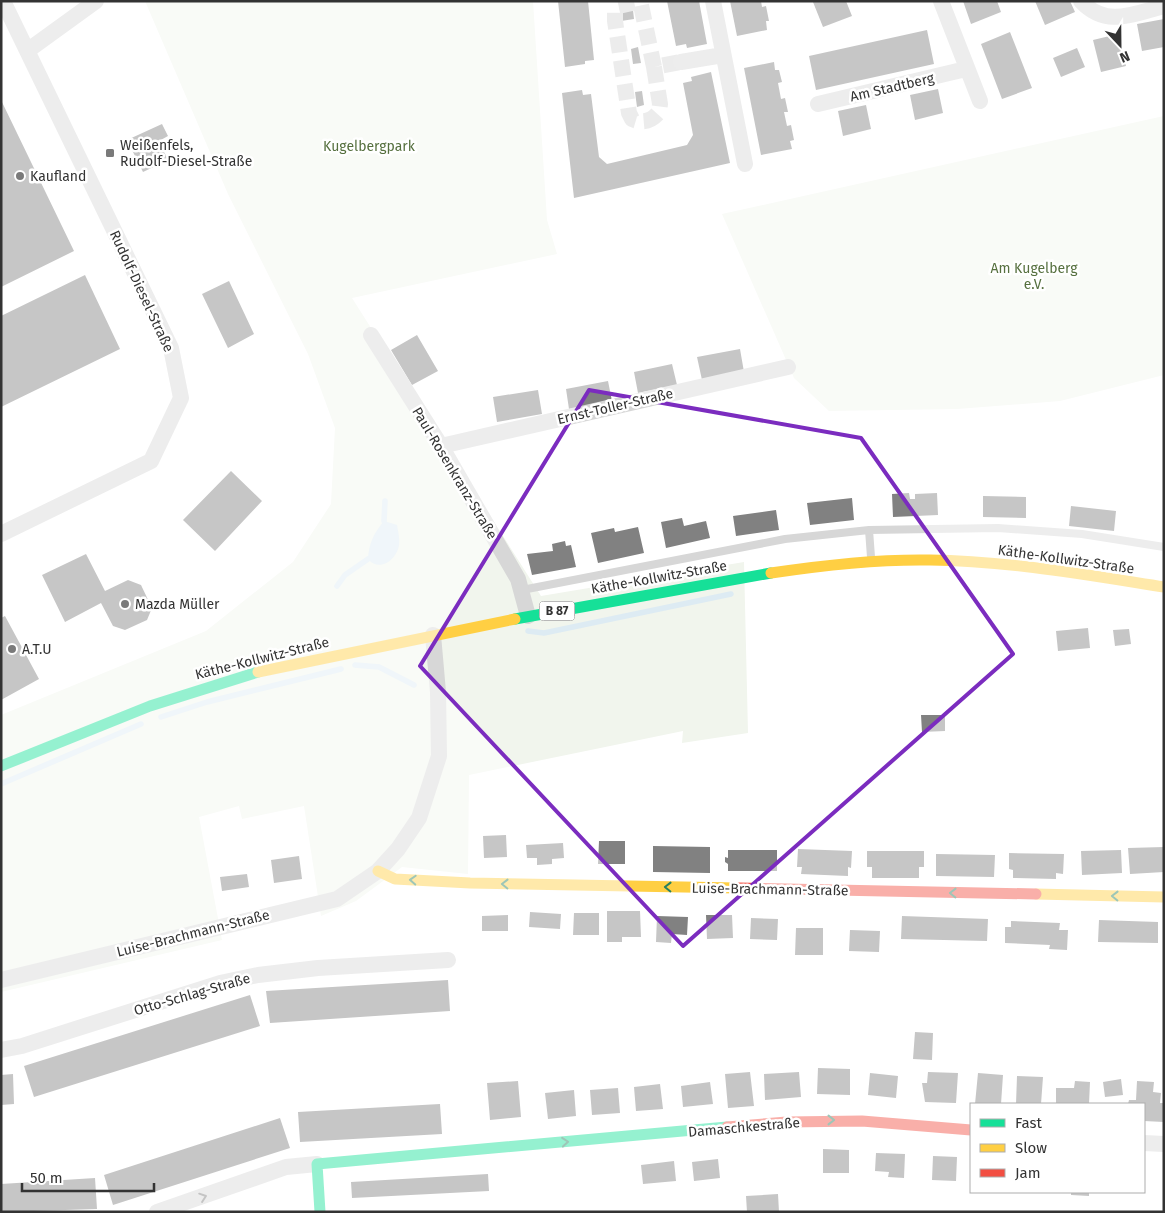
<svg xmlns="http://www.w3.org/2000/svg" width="1165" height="1213" font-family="'Fira Sans',sans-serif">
<rect width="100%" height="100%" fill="#fff"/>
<path fill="#f1f5ed" d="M 145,1 L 533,1 L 547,220 L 557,254 L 352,298 L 541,596 L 744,562 L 748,733 L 682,743 L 683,731 L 469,775 L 468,874 L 402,867 L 356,901 L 321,916 L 304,806 L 242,819 L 239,806 L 199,817 L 222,940 L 1,992 L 1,715 L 206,631 L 293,562 L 331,504 L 335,428 L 308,354 L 228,194 Z
M 1164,116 L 1164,375 L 1060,401 L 957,409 L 829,411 L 794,378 L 722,214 Z"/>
<path fill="#ddebf3" d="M 384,521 L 397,525 C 398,532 400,538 399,545 C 397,559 380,573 368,559 C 369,543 374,533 384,521 Z"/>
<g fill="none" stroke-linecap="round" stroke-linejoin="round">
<path stroke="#ddebf3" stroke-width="5.5" d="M 384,521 L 385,501
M 337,586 L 345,575 L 368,559
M 528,631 L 544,633 L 731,594
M 355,665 L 379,667 L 414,685
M 161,717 L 207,702 L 341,669
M 1,784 L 141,724"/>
</g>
<path fill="#818181" d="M 558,1 L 588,1 L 594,60 L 585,61 L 585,64 L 565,67 Z
M 619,1 L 632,1 L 634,19 L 621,21 Z
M 667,1 L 699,1 L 707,44 L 687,48 L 686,44 L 676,46 Z
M 730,1 L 761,1 L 762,7 L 766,6 L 769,21 L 766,21 L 767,30 L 737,36 Z
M 816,1 L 846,1 L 852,16 L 823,27 L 813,2 Z
M 963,1 L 997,1 L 1001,12 L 971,24 Z
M 1035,1 L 1070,1 L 1075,12 L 1045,25 Z
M 1164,19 L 1164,47 L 1142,51 L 1137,24 Z
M 927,30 L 934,64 L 816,90 L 809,56 Z
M 1010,32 L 1032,88 L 1002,99 L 981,44 Z
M 1118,34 L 1126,66 L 1101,72 L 1093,40 Z
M 638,47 L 641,63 L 633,64 L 631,49 Z
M 1077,48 L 1085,67 L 1061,77 L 1053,58 Z
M 774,62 L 775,70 L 779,70 L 782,82 L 778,83 L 781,99 L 785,98 L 788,112 L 784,112 L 787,126 L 791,125 L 794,140 L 790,141 L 792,149 L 761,155 L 744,68 Z
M 711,72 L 730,163 L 574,198 L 562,93 L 582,90 L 583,95 L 591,94 L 599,157 L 607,164 L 687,145 L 693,135 L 683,83 L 692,81 L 691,77 Z
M 938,89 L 943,113 L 915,120 L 910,95 Z
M 642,91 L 644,105 L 637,107 L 635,92 Z
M 1,100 L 74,251 L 1,287 Z
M 866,105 L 871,129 L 843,136 L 838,111 Z
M 162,124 L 168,136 L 159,141 L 168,160 L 143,172 L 127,140 Z
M 85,275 L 120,349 L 1,407 L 1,316 Z
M 229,281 L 254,334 L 228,348 L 202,294 Z
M 417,335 L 438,371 L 412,385 L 391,350 Z
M 740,349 L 744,372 L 702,380 L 697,357 Z
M 672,364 L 677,385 L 638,393 L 634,372 Z
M 608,381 L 612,401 L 569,409 L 566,389 Z
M 538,390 L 542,414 L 497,422 L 493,397 Z
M 231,471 L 262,501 L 215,551 L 183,520 Z
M 909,493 L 910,499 L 915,499 L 915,494 L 937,493 L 938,515 L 893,517 L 892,494 Z
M 983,496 L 1026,497 L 1026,518 L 983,517 Z
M 852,498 L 854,520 L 810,525 L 807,503 Z
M 1071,506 L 1116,511 L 1114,531 L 1069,526 Z
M 776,510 L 779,530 L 736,536 L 733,516 Z
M 682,518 L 684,526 L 706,521 L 710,538 L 666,548 L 661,522 Z
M 638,527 L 644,553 L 598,563 L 591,533 L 614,528 L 615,532 Z
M 565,541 L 566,546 L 571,545 L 576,567 L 532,575 L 527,554 L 553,551 L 552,544 Z
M 86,554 L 105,591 L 128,580 L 141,585 L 152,608 L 147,620 L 125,630 L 113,626 L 101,603 L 65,622 L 42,575 Z
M 5,616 L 39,679 L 1,700 L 1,618 Z
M 1088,628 L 1090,648 L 1058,651 L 1056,631 Z
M 1129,629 L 1131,644 L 1115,646 L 1113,630 Z
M 921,715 L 945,715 L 945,731 L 922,732 Z
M 506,835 L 507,857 L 484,858 L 483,836 Z
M 599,841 L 625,841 L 625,864 L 598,864 Z
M 563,843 L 564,858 L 552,859 L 552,864 L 537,865 L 537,858 L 527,858 L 526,845 Z
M 653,846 L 710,847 L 710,873 L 653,872 Z
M 1164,847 L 1164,872 L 1130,874 L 1128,848 Z
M 798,849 L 852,851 L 851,868 L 848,867 L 848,876 L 801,874 L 802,867 L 797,867 Z
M 728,850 L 777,850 L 777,871 L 728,871 L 728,864 L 725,862 L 725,857 L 728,858 Z
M 1121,850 L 1122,873 L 1082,875 L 1081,851 Z
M 867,851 L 924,851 L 924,867 L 919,867 L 919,878 L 872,878 L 872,867 L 867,867 Z
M 1009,853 L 1064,854 L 1063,874 L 1056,873 L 1056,879 L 1013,878 L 1013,870 L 1009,869 Z
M 936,854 L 995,855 L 994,877 L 936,876 Z
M 299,856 L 302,879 L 274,883 L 271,860 Z
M 247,874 L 249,887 L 222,891 L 220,877 Z
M 607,911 L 640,911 L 641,937 L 622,937 L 622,942 L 607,942 Z
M 530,912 L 561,914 L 560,929 L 529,927 Z
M 574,913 L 599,913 L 599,935 L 573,935 Z
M 508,915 L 508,931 L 482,931 L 482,916 Z
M 706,915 L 732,915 L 733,938 L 707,939 Z
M 657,916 L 688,917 L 687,935 L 672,934 L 671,943 L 656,942 Z
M 902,916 L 988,919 L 987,941 L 901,939 Z
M 751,918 L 778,919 L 777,940 L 750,939 Z
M 1099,920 L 1158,922 L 1158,943 L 1098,942 Z
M 1011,921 L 1060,923 L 1059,930 L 1068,930 L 1067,950 L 1049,949 L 1050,945 L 1005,943 L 1005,927 L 1011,927 Z
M 796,928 L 823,928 L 823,955 L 795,955 Z
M 850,930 L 880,931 L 879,952 L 849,951 Z
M 448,980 L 450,1011 L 270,1023 L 266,991 Z
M 250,995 L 260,1026 L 34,1097 L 24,1066 Z
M 915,1032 L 933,1033 L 932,1060 L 913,1059 Z
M 818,1068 L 850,1069 L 850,1095 L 817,1094 Z
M 750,1072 L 754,1106 L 728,1108 L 725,1074 Z
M 799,1072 L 801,1097 L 765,1100 L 764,1074 Z
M 928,1072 L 958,1073 L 956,1103 L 925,1102 L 922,1083 L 927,1083 Z
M 870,1073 L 898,1076 L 896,1098 L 868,1095 Z
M 978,1073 L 1003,1075 L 1001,1104 L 975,1104 Z
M 13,1074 L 14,1104 L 1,1105 L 1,1075 Z
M 1017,1076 L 1043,1077 L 1041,1104 L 1016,1104 Z
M 1121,1079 L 1123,1095 L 1105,1097 L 1103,1082 Z
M 518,1081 L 521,1117 L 490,1120 L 487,1083 Z
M 1075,1081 L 1090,1082 L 1089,1104 L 1056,1104 L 1056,1088 L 1074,1088 Z
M 1137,1081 L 1154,1082 L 1153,1092 L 1161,1093 L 1160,1103 L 1164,1103 L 1164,1122 L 1144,1121 L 1144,1104 L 1128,1104 L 1129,1100 L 1136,1100 Z
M 710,1082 L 713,1104 L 683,1107 L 681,1086 Z
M 660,1084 L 663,1109 L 636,1111 L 634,1087 Z
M 618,1088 L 620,1113 L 592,1115 L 590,1090 Z
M 574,1090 L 576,1116 L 548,1119 L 545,1093 Z
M 440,1104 L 442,1134 L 300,1142 L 298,1112 Z
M 280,1118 L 290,1148 L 113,1205 L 104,1175 Z
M 823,1149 L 849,1150 L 849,1173 L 823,1173 Z
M 876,1153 L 905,1154 L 904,1178 L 888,1177 L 889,1172 L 875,1171 Z
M 933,1156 L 957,1157 L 956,1181 L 932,1180 Z
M 718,1159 L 720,1178 L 694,1181 L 692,1162 Z
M 674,1161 L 676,1181 L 643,1184 L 641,1165 Z
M 488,1174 L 489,1191 L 352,1198 L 351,1182 Z
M 95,1178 L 97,1209 L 1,1212 L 1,1184 Z
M 1071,1192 L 1089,1192 L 1089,1196 L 1071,1195 Z
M 778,1194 L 779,1212 L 747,1212 L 746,1196 Z"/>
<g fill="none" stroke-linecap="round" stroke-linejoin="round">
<path stroke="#d6d6d6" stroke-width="16" stroke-dasharray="16 8" stroke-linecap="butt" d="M 654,67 L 660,104 L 659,112 C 652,121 643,124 632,119 L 629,113 L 615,21 L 615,12 L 618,6 L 636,2 L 641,5 L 654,67 L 681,62"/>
<path stroke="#d7d7d7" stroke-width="8" d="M 871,557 L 869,530 L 998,528 L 1082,534 L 1164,547
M 522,590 L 785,539 L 869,530"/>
<path stroke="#d7d7d7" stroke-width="16" d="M 713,1 L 745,164
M 941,1 L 980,101
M 1081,1 C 1106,28 1133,14 1164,6
M 27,51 L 96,1
M 681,62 L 723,55
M 818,104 L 966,69
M 371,335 L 441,446 L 518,579 L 528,616
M 441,446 L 788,367
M 1,534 L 151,461 L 181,398 L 171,348 L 3,1
M 1,980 L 337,899 L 378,871 L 398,849 L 419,818 L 439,756 L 438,692 L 433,635
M 1,1050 L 22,1046 L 220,983 L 258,975 L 318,968 L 448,960
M 1144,1143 L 1164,1144
M 157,1212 L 286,1167 L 317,1164"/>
<path stroke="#16e098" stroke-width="11" d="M 515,619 L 771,573
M 1,766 L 150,706 L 258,672
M 320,1212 L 317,1164 L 727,1127"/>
<path stroke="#ffcf43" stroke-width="11" d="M 771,573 C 824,565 877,559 930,560 C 1009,561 1087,575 1164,587
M 258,672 L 515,619
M 378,871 L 395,879 L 470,883 L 737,888
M 1036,894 L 1164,897"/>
<path stroke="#f24e42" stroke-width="11" d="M 737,888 L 1036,894
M 727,1127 L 787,1122 L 862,1121 L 971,1130"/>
</g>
<defs><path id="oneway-chevron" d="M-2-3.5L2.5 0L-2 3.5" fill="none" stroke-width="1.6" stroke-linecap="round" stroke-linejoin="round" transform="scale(1.25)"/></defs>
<g stroke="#268160">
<use href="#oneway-chevron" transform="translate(413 880) rotate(-177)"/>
<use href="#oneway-chevron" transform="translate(505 884) rotate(-179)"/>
<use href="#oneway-chevron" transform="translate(668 887) rotate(-179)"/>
<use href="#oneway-chevron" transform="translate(953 893) rotate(-179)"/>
<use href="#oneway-chevron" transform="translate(1115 896) rotate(-179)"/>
<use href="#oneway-chevron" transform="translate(831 1120)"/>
<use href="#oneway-chevron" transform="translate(565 1142) rotate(-5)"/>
</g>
<use stroke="#7d7d7d" href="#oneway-chevron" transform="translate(203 1197) rotate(-19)"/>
<path d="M0 0H1165V1213H0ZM 589,390 L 861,438 L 1013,654 L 683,946 L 420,666 Z" fill="#fff" fill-opacity=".55" fill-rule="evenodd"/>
<path fill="none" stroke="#7b2cbf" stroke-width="4" stroke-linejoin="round" d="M 589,390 L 861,438 L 1013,654 L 683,946 L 420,666 Z"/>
<g fill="#7a7a7a" stroke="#fff" stroke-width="2">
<rect x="105" y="148" width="10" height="10" rx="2.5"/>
<circle cx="20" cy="176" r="5"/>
<circle cx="125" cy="604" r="5"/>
<circle cx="12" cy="649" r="5"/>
</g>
<g text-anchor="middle" stroke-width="5" stroke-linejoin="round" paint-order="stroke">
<rect fill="#fff" stroke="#707070" stroke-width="1" x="539.5" y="601.5" width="35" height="19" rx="4"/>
<g font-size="12" font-weight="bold" fill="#333">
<text x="557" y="615">B 87</text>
</g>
<g font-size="14" fill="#333" stroke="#fff">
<text transform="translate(892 87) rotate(-13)" y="5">Am Stadtberg</text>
<text transform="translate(142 291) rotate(65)" y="5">Rudolf-Diesel-Straße</text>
<text transform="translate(615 406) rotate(-13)" y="5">Ernst-Toller-Straße</text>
<text transform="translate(455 473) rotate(59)" y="5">Paul-Rosenkranz-Straße</text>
<text transform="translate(1066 559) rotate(8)" y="5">Käthe-Kollwitz-Straße</text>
<text transform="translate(659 577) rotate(-10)" y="5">Käthe-Kollwitz-Straße</text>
<text transform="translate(262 658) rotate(-14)" y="5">Käthe-Kollwitz-Straße</text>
<text transform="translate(770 889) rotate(1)" y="5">Luise-Brachmann-Straße</text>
<text transform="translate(193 933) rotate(-14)" y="5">Luise-Brachmann-Straße</text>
<text transform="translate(192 994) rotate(-16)" y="5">Otto-Schlag-Straße</text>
<text transform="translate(744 1127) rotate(-5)" y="5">Damaschkestraße</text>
</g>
<g font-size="14" fill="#333" stroke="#fff" text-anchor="start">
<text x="120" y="150">Weißenfels,<tspan x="120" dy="16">Rudolf-Diesel-Straße</tspan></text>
<text x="30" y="181">Kaufland</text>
<text x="135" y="609">Mazda Müller</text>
<text x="22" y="654">A.T.U</text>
</g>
<g font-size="14" fill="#56703f" stroke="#fff">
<text x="369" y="151">Kugelbergpark</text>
<text x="1034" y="273">Am Kugelberg<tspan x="1034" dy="16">e.V.</tspan></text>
</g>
</g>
<rect width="1165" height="1213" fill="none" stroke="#333333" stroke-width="5"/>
<rect x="970" y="1103" width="175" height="90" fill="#ffffff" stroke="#adadad"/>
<rect x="980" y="1119" width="25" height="8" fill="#16e098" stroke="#adadad"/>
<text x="1015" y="1128" font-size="15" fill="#333333">Fast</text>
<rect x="980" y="1144" width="25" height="8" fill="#ffcf43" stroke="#adadad"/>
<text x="1015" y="1153" font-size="15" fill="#333333">Slow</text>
<rect x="980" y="1169" width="25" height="8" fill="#f24e42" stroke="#adadad"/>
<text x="1015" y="1178" font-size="15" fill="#333333">Jam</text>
<g transform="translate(1120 45) rotate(158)" stroke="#ffffff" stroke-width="4" paint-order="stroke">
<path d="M0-4L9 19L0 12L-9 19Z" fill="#333333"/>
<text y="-8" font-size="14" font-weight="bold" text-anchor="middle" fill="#333333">N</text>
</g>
<path d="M22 1183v8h132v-8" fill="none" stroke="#333333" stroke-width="2.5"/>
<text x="30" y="1183" font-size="15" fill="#333333" stroke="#ffffff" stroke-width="4" paint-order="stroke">50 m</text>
</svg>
